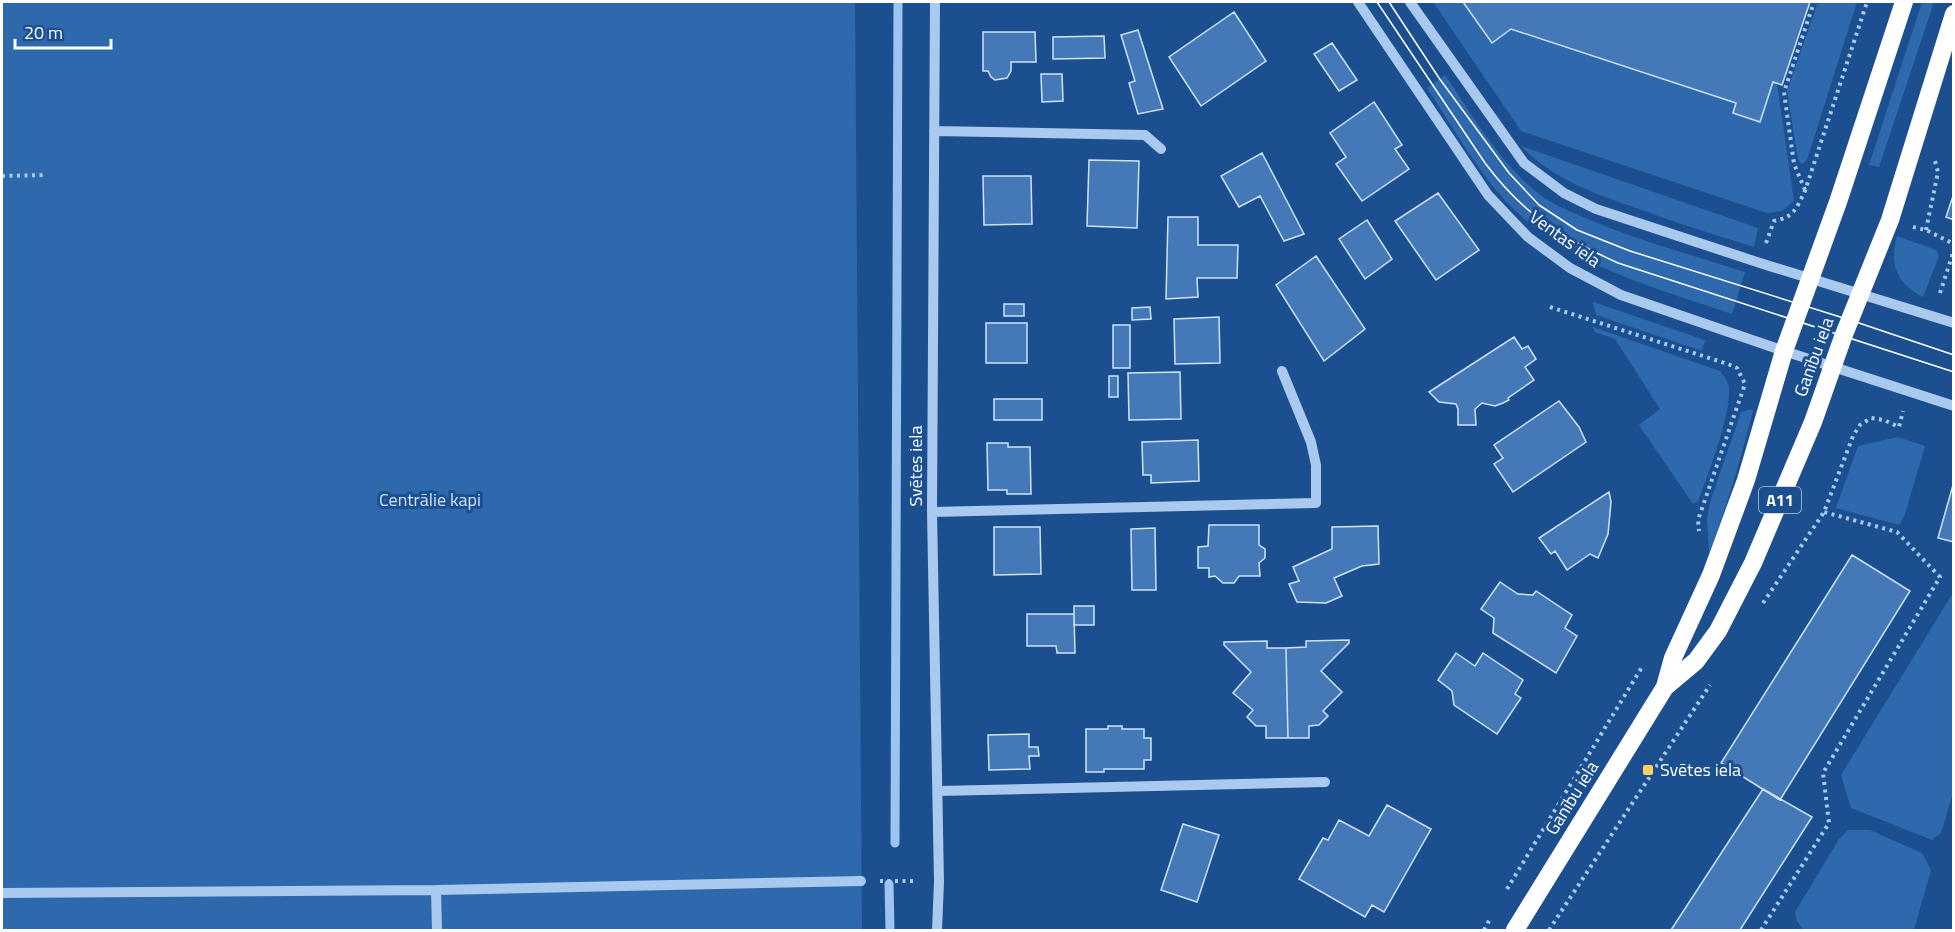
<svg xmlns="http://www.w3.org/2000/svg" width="1955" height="932" font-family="'Titillium Web',sans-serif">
<rect width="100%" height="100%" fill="#1b4f8f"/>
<path fill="#2e69ad" d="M 2,2 L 855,2 L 862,930 L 2,930 Z
M 1433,2 L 1463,2 L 1492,42 L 1511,29 L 1736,103 L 1733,113 L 1759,122 L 1773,82 L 1777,83 L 1794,201 L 1782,211 L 1767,213 L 1521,131 Z
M 1818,2 L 1857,2 L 1807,160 L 1802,164 L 1798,160 L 1787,91 Z
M 1922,2 L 1934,2 L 1879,167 L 1869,165 Z
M 1445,75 C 1473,116 1500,163 1539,194 C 1553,205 1572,212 1588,219 C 1639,241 1693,255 1745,272 L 1732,314 C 1650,286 1562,264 1502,197 C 1473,164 1451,124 1427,88 Z
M 1521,146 L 1758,228 L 1754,247 C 1715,235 1677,223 1639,209 C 1596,194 1553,180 1521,146 Z
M 1897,236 L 1936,250 L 1939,256 L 1923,297 C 1896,283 1889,264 1897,236 Z
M 1593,302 L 1705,340 L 1702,351 L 1596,315 Z
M 1593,327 L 1720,371 C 1725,377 1730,384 1729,392 C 1729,421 1708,473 1698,502 L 1693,504 L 1639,425 L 1660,409 L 1615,339 L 1595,332 Z
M 1747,410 L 1753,410 C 1741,459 1727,506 1709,553 L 1707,519 L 1710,502 L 1741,412 Z
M 1898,437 L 1925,446 L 1905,514 L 1899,525 L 1836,508 L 1858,446 Z
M 1953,593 L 1953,793 L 1941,833 L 1932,840 L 1851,808 L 1841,775 Z
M 1848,830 L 1870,830 L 1922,853 L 1931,870 L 1914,930 L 1803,930 L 1797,921 L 1795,912 L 1839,839 Z"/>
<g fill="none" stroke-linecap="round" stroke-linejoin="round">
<path stroke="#9cc4f0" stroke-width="9" d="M 895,843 L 898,2
M 889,884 L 890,930"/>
</g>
<path fill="#4478b7" stroke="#cfe3fa" stroke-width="1.5" d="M 1463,2 L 1810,2 L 1782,85 L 1773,82 L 1760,122 L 1733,113 L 1736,103 L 1511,29 L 1492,43 Z
M 1234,12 L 1266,61 L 1201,106 L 1169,57 Z
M 1138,30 L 1163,109 L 1138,114 L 1129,83 L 1135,81 L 1121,35 Z
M 983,32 L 1035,32 L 1036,62 L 1011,62 L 1011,71 L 1007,78 L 995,80 L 991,77 L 988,71 L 983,71 Z
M 1104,36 L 1105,58 L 1053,59 L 1053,37 Z
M 1332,43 L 1357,80 L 1339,91 L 1314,54 Z
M 1041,74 L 1062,74 L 1063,101 L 1042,102 Z
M 1374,102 L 1402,145 L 1395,149 L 1409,169 L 1362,201 L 1336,164 L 1346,157 L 1330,133 Z
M 1262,153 L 1304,234 L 1284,241 L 1260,196 L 1239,207 L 1221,176 Z
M 1089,160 L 1139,161 L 1137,228 L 1087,226 Z
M 983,176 L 1031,176 L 1032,224 L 984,225 Z
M 1438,193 L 1479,250 L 1436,280 L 1395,221 Z
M 1954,193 L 1954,220 L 1946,217 Z
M 1168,217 L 1198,217 L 1198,245 L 1238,245 L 1237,278 L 1197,278 L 1198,297 L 1166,299 Z
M 1367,220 L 1392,259 L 1365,279 L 1339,239 Z
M 1316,256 L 1365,329 L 1324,361 L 1276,285 Z
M 1004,304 L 1024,304 L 1024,316 L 1004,316 Z
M 1150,307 L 1151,319 L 1132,320 L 1132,308 Z
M 1219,317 L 1220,363 L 1175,364 L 1174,319 Z
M 986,323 L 1027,323 L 1027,363 L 986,363 Z
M 1113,325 L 1130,325 L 1130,368 L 1113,368 Z
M 1514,337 L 1522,349 L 1528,346 L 1536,359 L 1525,367 L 1534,380 L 1508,398 L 1509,400 L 1503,403 L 1495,406 L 1482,403 L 1475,409 L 1476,425 L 1458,425 L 1458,409 L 1456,404 L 1439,402 L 1429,392 Z
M 1180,372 L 1181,419 L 1129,420 L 1128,373 Z
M 1109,376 L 1118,376 L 1118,397 L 1109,397 Z
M 994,399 L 1042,399 L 1042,420 L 994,420 Z
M 1559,401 L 1579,427 L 1586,442 L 1513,492 L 1494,464 L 1503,458 L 1494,445 Z
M 1198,440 L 1199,481 L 1151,483 L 1151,475 L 1143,475 L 1142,442 Z
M 987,443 L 1008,443 L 1008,447 L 1030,447 L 1031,494 L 1007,494 L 1007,490 L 988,490 Z
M 1953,485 L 1954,485 L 1954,542 L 1938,538 Z
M 1609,492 L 1611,502 L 1608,534 L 1598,558 L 1590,554 L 1567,570 L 1555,551 L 1551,554 L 1539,538 Z
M 1209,525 L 1259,525 L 1259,545 L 1265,549 L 1265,558 L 1259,563 L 1260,576 L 1239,576 L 1234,583 L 1223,583 L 1215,576 L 1209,577 L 1209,568 L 1198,568 L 1198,547 L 1208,546 Z
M 1378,526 L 1379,564 L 1362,566 L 1334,578 L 1342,596 L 1326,603 L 1297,602 L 1289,584 L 1299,581 L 1293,567 L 1332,549 L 1332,527 Z
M 994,527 L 1040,527 L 1041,574 L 994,575 Z
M 1155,528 L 1156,590 L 1132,590 L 1131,529 Z
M 1852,555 L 1910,591 L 1780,800 L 1721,763 Z
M 1500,582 L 1518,594 L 1533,595 L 1536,591 L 1572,615 L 1565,628 L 1577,636 L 1556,673 L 1493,633 L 1494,618 L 1481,609 Z
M 1074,606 L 1094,606 L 1094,625 L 1074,625 Z
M 1027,614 L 1074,614 L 1075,653 L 1057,653 L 1056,646 L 1027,646 Z
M 1349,640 L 1349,643 L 1321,671 L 1342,692 L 1323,711 L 1328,716 L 1319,725 L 1309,726 L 1309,738 L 1288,738 L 1286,648 L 1306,647 L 1306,641 Z
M 1267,641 L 1267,648 L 1286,648 L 1288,738 L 1266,738 L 1266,726 L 1256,726 L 1247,717 L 1253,710 L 1233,693 L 1251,672 L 1224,645 L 1224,642 Z
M 1456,653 L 1475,666 L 1483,653 L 1523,680 L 1515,694 L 1521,698 L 1497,734 L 1454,705 L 1452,691 L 1438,680 Z
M 1108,726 L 1122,726 L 1122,729 L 1144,729 L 1144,738 L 1151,738 L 1151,760 L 1144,760 L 1144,769 L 1104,769 L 1104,772 L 1086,772 L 1086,729 L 1108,729 Z
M 1029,734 L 1029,747 L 1038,747 L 1039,756 L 1029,756 L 1030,769 L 989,770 L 988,735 Z
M 1763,789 L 1812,817 L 1740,930 L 1671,930 Z
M 1387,805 L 1431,829 L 1384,912 L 1372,905 L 1365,917 L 1299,879 L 1323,838 L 1328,840 L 1339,820 L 1369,836 Z
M 1183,824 L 1219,835 L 1197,902 L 1161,890 Z"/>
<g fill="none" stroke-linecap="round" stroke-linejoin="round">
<path stroke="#a9c9ee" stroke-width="4" stroke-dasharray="3 4.5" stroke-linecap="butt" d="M 2,176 L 46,175
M 1805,190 L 1794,164 L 1784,92 L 1814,2
M 1913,227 L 1926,230 L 1954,244
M 1926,230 L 1938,172 L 1935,161
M 1766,243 L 1774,221 C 1794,217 1796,209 1805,191 L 1867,2
M 1940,293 L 1954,250
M 1550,307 L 1728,364 L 1737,368 L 1745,384 L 1698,520 L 1699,531
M 1763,603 L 1824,512 L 1853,436 L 1860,425 L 1871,418 L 1884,420 L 1899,427 L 1903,411
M 880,881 L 917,881
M 1507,889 L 1642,667
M 1484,930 L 1490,919
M 1549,930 L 1710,685
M 1761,930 L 1829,823 L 1823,773 L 1940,577 L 1897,532 L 1824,512"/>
<path stroke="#a9c9ee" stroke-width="10" d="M 935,2 L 932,512 L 939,882 L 937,930
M 1358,2 L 1488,195 L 1528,237 L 1570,268 L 1621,295 L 1784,351 L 1954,406
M 1410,2 L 1524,163 L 1564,193 L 1596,209 L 1760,263 L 1954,323
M 934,131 L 1145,135 L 1161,149
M 932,512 L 1316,503 L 1316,465 L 1311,442 L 1282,371
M 938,791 L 1325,782
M 436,890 L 437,930
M 2,893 L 436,890 L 861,881"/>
<path stroke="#fff" stroke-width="18" d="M 1665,687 L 1696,661 L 1718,631 L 1753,563 L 1813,422 L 1843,337 L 1890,220 L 1954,14
M 1515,930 L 1665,687 L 1673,658 L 1711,575 L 1746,480 L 1784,351 L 1838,202 L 1904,2"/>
<path stroke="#fff" stroke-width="1.5" d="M 1377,2 L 1485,163 C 1524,215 1559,236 1618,263 L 1954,372
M 1389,2 L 1439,78 L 1509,173 L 1539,205 L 1577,230 L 1630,251 L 1850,320 L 1954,355"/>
</g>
<rect fill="#ffd166" stroke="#1b4f8f" stroke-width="2" x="1642" y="764" width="12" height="12" rx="3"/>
<g text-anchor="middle" stroke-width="6" stroke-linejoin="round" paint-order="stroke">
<rect fill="#1b4f8f" stroke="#bbcadd" stroke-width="1.5" x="1759" y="487" width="42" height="26" rx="4.5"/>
<g font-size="16" font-weight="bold" fill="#fff">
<text x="1780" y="506">A11</text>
</g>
<g font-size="18" fill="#fff" stroke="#1b4f8f">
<text transform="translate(1565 239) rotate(36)" y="6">Ventas iela</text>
<text transform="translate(1814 357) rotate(-70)" y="6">Ganību iela</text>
<text transform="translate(916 466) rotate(-90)" y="6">Svētes iela</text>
<text transform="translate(1572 798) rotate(-58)" y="6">Ganību iela</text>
</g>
<g font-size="18" fill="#cfe3fa" stroke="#1b4f8f">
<text x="430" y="506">Centrālie kapi</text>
</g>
<g font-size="18" fill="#fff" stroke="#1b4f8f" text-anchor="start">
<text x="1660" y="776">Svētes iela</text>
</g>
</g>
<rect width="1955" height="932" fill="none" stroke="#ffffff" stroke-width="6"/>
<path d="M15 39v9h96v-9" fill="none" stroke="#ffffff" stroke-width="3"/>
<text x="24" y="39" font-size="18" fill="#ffffff" stroke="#1b4f8f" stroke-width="4.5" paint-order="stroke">20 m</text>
</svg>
